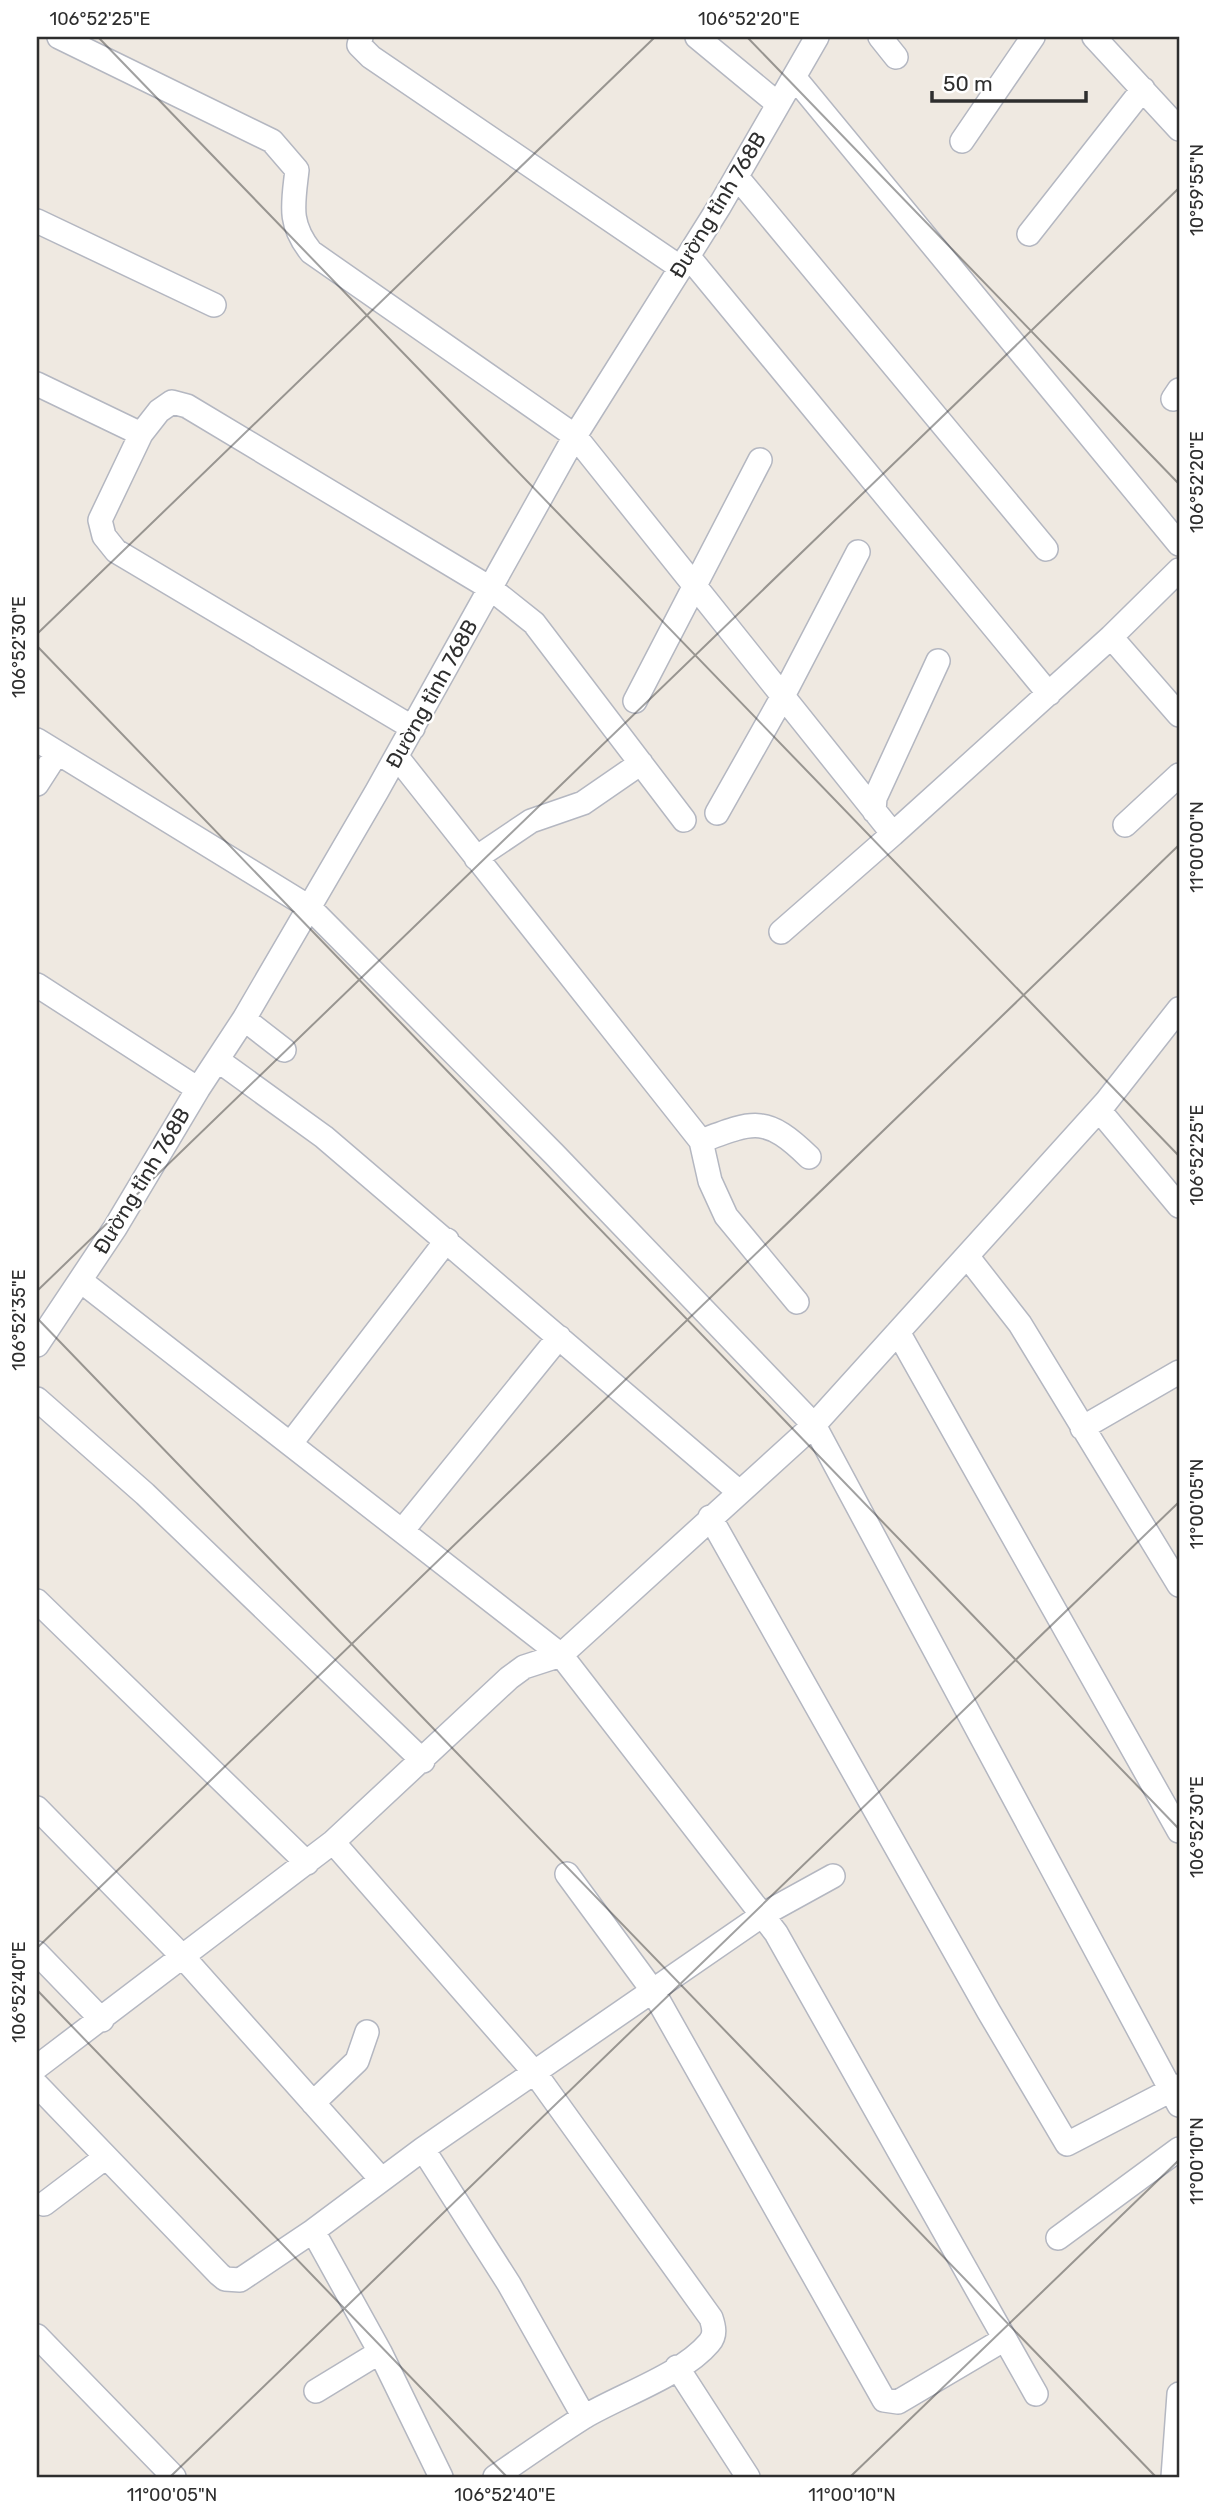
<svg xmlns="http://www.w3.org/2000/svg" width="1216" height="2514" font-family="Rubik,sans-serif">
<rect width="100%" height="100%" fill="#efe9e1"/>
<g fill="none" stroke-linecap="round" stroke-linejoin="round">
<g stroke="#b4b7c1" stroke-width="26">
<path id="minor" d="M 59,37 L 272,141 L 297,170 C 293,205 288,223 311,252 L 575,436 L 893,834 L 1111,637 L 1179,570
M 361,37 L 359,45 L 371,57 L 681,268
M 697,37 L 778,104
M 880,37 L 896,57
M 1094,37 L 1179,129
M 794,77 L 1179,544
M 962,141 L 1033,37
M 737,177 L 1046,549
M 37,221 L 214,305
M 1029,234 L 1143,89
M 688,256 L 1049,694
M 37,384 L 141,434 L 100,520 L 104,536 L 116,551 L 413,728
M 1173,399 L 1179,390
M 141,434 L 159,411 L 172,402 L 187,406 L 490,588 L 534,623 L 684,820
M 1111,637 L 1179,715
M 635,701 L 760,460
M 37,740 L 309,907 L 554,1154 L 814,1425 L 1179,2105
M 397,757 L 701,1141 L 710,1181 L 726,1216 L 797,1302
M 37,784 L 57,753
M 874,811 L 875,798 L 938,661
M 717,813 L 783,696 L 858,552
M 1125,825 L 1179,775
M 476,858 L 531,821 L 583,803 L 641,763
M 781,932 L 893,834
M 37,985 L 198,1089
M 244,1019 L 284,1050
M 219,1061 L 324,1137 L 738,1491
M 1099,1110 L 1179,1206
M 701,1141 C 754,1121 766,1115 809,1157
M 967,1256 L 1020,1324 L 1179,1585
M 81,1281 L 561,1655 L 776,1933 L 1036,2394
M 898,1332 L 1179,1831
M 37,1345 L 115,1228 L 198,1089 L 244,1019 L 377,791 L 575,436 L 719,207 L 817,37
M 37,1399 L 145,1494 L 423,1761
M 1082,1428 L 1179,1372
M 291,1443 L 447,1240
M 710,1517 L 989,2012 L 1067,2144 L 1179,2086
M 402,1531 L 559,1337
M 37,1601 L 307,1863
M 37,1808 L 184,1958 L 381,2179
M 333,1842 L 535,2073 L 711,2318 C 714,2327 716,2335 709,2343 C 682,2375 621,2395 584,2417 C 554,2436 524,2457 495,2477
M 567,1874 L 653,1991 L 884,2400 L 898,2402 L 1003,2340
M 37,1953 L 102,2020
M 37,2067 L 333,1842 L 509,1678 L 524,1667 L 561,1655 L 814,1425 L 1106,1102 L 1179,1009
M 37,2085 L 219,2274 L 225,2279 L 240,2280 L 313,2231 L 423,2149 L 764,1914 L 833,1876
M 313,2103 L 357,2061 L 367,2032
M 423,2149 L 509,2284 L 584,2417
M 44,2204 L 106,2157
M 313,2231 L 380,2352 L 441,2477
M 1058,2238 L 1179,2149
M 37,2336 L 174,2477
M 677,2367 L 748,2477
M 316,2391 L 380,2352
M 1173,2477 L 1179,2394"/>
</g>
<use href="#minor" stroke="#fff" stroke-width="23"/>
</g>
<path fill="none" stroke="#2e2e2e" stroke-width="2" stroke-opacity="0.45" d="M 98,37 L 1179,1156M 747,37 L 1179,484M 37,634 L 655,37M 37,646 L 1179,1829M 37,1291 L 1179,188M 37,1318 L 1156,2477M 37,1948 L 1179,845M 37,1990 L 507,2477M 170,2477 L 1179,1502M 850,2477 L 1179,2160"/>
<g text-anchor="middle" stroke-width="5" stroke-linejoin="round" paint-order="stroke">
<g font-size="21" fill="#2e2e2e" stroke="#fff">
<text transform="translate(718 205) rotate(-59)" y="7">Đường tỉnh 768B</text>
<text transform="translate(432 694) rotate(-61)" y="7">Đường tỉnh 768B</text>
<text transform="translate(142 1181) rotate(-59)" y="7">Đường tỉnh 768B</text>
</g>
</g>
<rect width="1216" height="2514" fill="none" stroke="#ffffff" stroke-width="77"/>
<path d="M932 91v10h154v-10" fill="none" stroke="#2e2e2e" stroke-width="3.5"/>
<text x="943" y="91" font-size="21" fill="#2e2e2e" stroke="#ffffff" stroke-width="5" paint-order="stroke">50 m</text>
<rect x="38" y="38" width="1140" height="2438" fill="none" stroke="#2e2e2e" stroke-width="2.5"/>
<g font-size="18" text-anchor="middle" fill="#2e2e2e">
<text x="100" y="25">106°52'25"E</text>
<text x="749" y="25">106°52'20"E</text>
<text transform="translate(1197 190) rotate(-90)" y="6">10°59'55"N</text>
<text transform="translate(1197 482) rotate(-90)" y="6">106°52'20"E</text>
<text transform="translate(19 647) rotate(-90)" y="6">106°52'30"E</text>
<text transform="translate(1197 847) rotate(-90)" y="6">11°00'00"N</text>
<text transform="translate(1197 1155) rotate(-90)" y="6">106°52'25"E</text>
<text transform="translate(19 1320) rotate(-90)" y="6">106°52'35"E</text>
<text transform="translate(1197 1504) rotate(-90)" y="6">11°00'05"N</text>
<text transform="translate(1197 1827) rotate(-90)" y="6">106°52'30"E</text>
<text transform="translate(19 1992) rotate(-90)" y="6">106°52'40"E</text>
<text transform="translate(1197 2161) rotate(-90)" y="6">11°00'10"N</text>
<text x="172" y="2501">11°00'05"N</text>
<text x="505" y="2501">106°52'40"E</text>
<text x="852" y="2501">11°00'10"N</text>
</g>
</svg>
